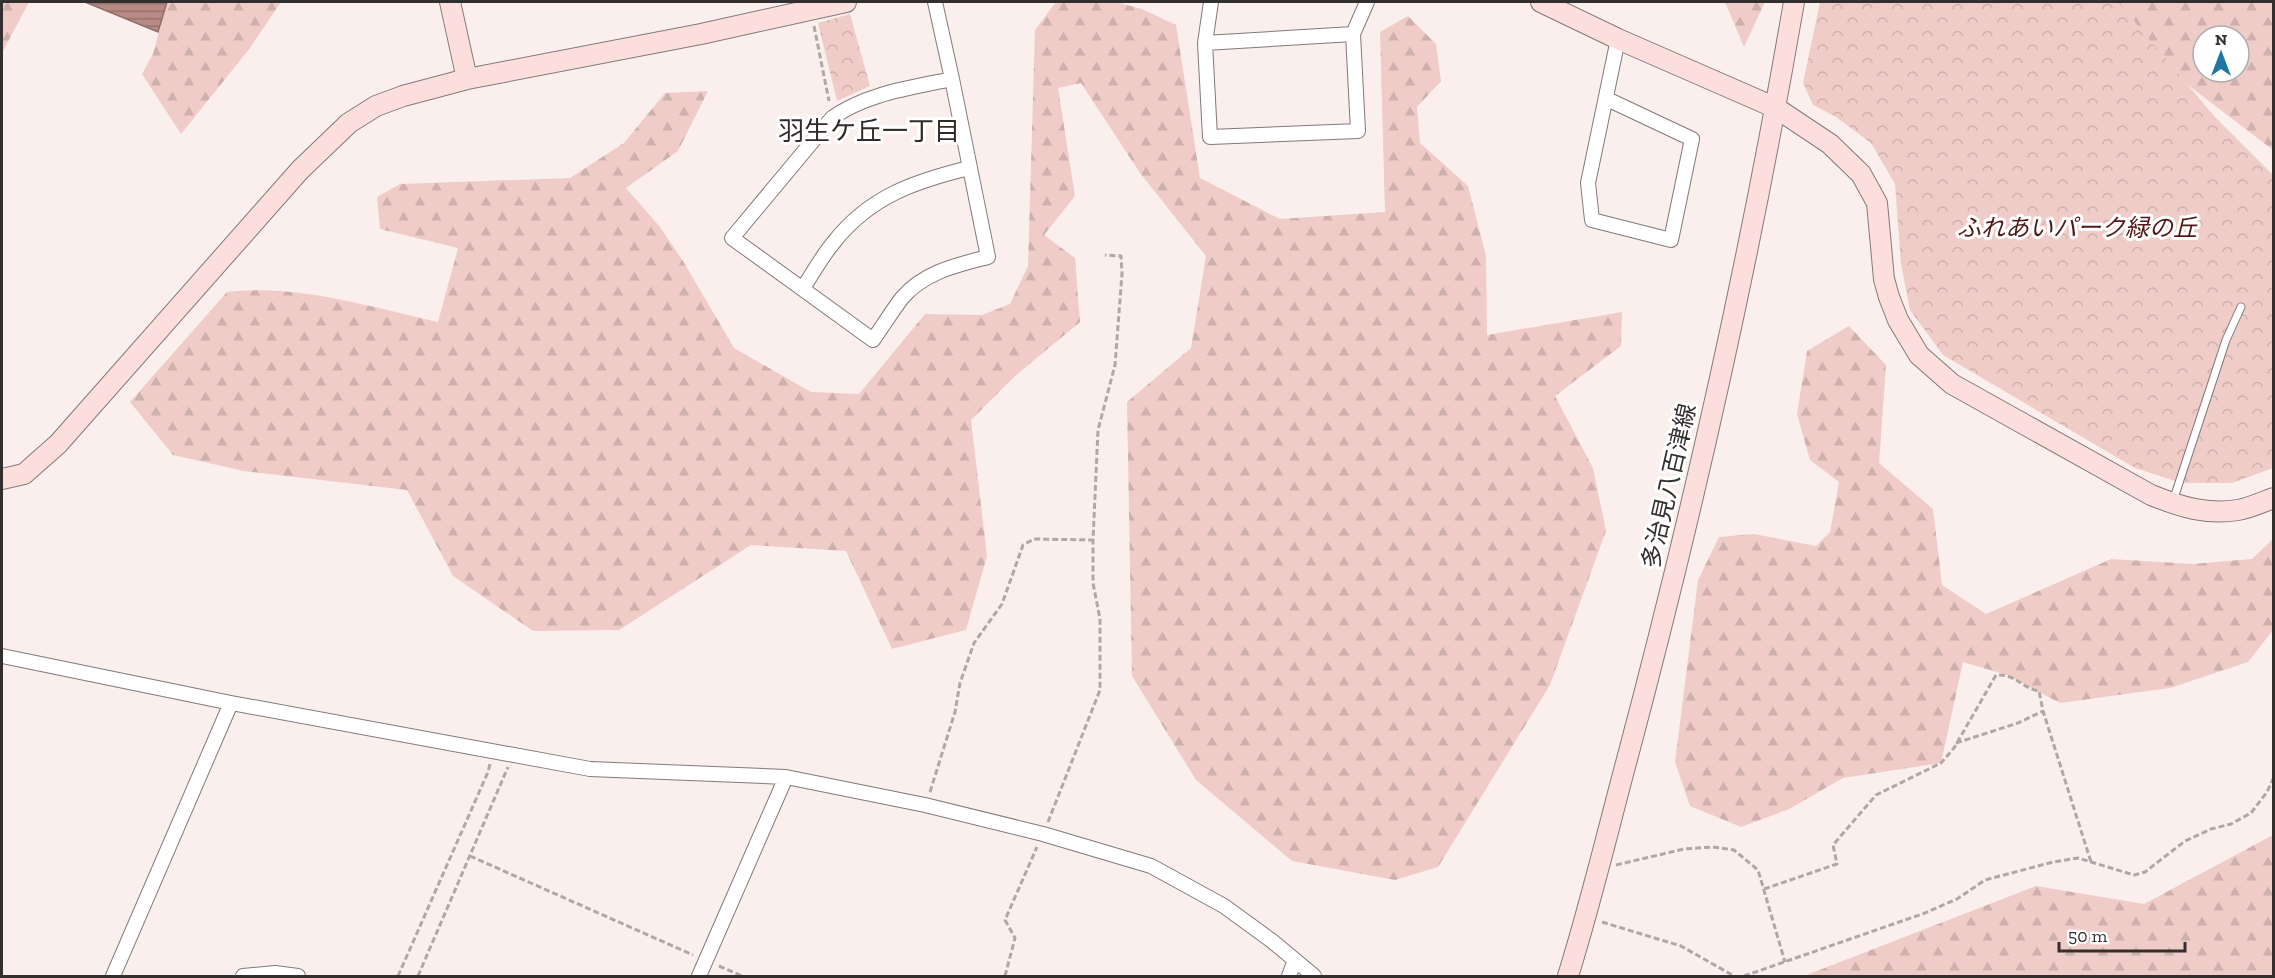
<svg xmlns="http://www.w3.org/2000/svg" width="2275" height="978" font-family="'Zilla Slab','Noto Sans JP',serif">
<defs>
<pattern id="forest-firs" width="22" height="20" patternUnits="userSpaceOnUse" patternTransform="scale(1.5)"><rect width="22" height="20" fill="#f0ccc8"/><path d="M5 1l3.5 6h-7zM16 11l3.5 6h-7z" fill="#ceb0ac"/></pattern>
<pattern id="park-crowns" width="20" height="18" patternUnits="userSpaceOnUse" patternTransform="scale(1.5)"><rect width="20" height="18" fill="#f0ccc8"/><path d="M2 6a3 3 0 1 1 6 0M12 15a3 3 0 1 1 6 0" fill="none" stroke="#ceb0ac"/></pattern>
<pattern id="water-rules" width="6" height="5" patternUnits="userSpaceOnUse" patternTransform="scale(1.5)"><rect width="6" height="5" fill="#b78a84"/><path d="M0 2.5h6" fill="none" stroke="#96716c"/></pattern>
</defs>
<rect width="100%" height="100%" fill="#faefed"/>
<path fill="url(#forest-firs)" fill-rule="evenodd" d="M 2,2 L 29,2 L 2,53 Z
M 167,2 L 281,2 L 250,48 L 181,134 L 142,74 L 153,54 Z
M 1062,2 L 1116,2 L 1142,9 L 1176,25 L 1200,178 L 1280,219 L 1385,212 L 1380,32 L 1408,16 L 1436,44 L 1441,81 L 1417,107 L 1420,143 L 1468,186 L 1486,256 L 1487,335 L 1622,312 L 1621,346 L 1555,396 L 1593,468 L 1606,531 L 1550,685 L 1438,867 L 1395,880 L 1292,861 L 1196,780 L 1132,676 L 1127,402 L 1191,348 L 1206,256 L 1140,173 L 1081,83 L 1058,88 L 1075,196 L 1044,235 L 1075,258 L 1080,322 L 1015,376 L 971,420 L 987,556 L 966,630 L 892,649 L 846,551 L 751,545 L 619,630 L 533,631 L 453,576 L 407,490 L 244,471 L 173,455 L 130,402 L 227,292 C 299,284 369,307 438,322 L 458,248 L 380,229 L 377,197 L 400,184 L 570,178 L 624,143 L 665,93 L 708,91 L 678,151 L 626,188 L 660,227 L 683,261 L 734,348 L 811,392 L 859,394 L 925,314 L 982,315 L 1010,304 L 1028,266 L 1035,30 L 1055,3 Z
M 1725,2 L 1765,2 L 1744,47 Z
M 2117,2 L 2273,2 L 2273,150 L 2142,50 ZM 2203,36 L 2239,36 L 2239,72 L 2203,72 Z
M 1849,326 L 1886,365 L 1879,463 L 1933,509 L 1942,585 L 1986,614 L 2111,559 L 2193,564 L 2252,559 L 2273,539 L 2273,630 L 2248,662 L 2170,688 L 2060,703 L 2007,675 L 1963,662 L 1941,763 L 1843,778 L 1789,809 L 1741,827 L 1690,806 L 1675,762 L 1698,580 L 1719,537 L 1754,534 L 1816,546 L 1830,532 L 1839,482 L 1810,460 L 1797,414 L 1807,351 Z
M 2273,835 L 2273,976 L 1804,976 L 2036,886 L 2144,904 Z"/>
<path fill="url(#park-crowns)" d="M 1820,2 L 2118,2 L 2214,116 L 2273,175 L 2273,468 L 2232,483 L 2181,483 L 2135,468 L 1943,355 L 1910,310 L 1901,264 L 1895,184 L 1871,143 L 1836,117 L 1813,105 L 1803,83 Z
M 850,14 L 870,86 L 837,101 L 818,23 Z"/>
<path fill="url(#water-rules)" stroke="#906f6a" stroke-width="1.5" d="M 85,2 L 167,2 L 158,32 Z"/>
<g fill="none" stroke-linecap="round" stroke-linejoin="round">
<g stroke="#837978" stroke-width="9">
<path id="lane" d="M 2173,501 L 2226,340 L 2241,307"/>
</g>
<g stroke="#837978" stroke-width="16">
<path id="street" d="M 935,2 L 952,79
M 1211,2 L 1205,43 L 1210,137 L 1358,131 L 1353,34 L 1367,2
M 1205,43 L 1353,34
M 952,79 L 988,257 C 957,265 924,272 902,298 C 892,311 883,326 873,340 L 732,238 L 832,118 C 867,93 911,88 952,79 Z
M 1607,99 L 1692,139 L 1671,240 L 1592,220 L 1588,183 L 1618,39
M 803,288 C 813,273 822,256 834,242 C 870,196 916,181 969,168
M 2,656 L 231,703 L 590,769 L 786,777 L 925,805 L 1043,834 L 1151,866 L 1224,906 L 1272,941 L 1314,976
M 113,976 L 231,703
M 243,976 L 275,973 L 298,976
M 699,976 L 786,777
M 1289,976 L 1295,960"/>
</g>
<g stroke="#837978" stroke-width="22">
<path id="secondary" d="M 450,2 L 467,79
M 1541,2 L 1618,39 L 1776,108 L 1830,144 L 1861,174 L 1877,203 L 1884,279 L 1889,297 L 1898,320 L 1919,355 L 1952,384 L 2151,495 C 2181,507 2206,515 2238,510 C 2250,508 2262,502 2274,498
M 2,479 L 24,474 L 58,444 L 300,170 L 349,123 L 376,106 L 403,96 L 467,79 L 701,34 L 846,2
M 1568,976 C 1590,906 1607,834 1626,763 C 1693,512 1750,258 1794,2"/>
</g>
<path stroke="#b0a7a6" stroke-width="3" stroke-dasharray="6 3" stroke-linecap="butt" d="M 814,26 L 829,101
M 1956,743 L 2018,723 L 2043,711
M 930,792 L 955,712 L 960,683 L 974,643 L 1002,604 L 1023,545 L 1034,539 L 1093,540 L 1098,430 L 1115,365 L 1122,274 L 1121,256 L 1105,255
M 1048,822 L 1100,690 L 1100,619 L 1093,583 L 1093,540
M 470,856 L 693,955
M 1616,865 L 1684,849 L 1713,847 L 1734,850 L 1758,870 L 1785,962
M 1764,889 L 1837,864 L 1833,845 L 1876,795 L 1941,763 L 1954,748 L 1996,675 C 2017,674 2021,688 2039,691 L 2043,711 L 2091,862
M 1602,922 L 1681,946 L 1734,976
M 719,966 L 742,976
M 398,976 L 488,772 L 490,764
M 418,976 L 508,767
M 1005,976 L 1015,938 L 1005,920 L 1037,847
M 1744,976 L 1925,913 L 1957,899 L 1985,880 L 2053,862 L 2078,858 L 2134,875 L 2145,872 L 2185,841 L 2211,829 L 2231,824 L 2251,813 L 2267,792 L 2274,777"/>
<use href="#lane" stroke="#fff" stroke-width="7"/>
<use href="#street" stroke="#fff" stroke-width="14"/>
<use href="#secondary" stroke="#fcdfdc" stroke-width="20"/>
</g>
<g text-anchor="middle" stroke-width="6" stroke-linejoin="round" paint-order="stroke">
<g font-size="24" font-style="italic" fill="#511815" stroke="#fff">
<text x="2077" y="236">ふれあいパーク緑の丘</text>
</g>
<g font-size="24" fill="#342f2f" stroke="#fff">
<text transform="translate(1669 486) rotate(-77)" y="8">多治見八百津線</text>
</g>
<g font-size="26" fill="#322a29" stroke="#fff">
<text x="869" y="140">羽生ケ丘一丁目</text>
</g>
</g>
<rect width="2275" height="978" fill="none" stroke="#342f2f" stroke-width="6"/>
<g transform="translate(2221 54)"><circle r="28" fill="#ffffff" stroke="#aeacac" stroke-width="1.5"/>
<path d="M0-4.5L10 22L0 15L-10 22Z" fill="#1c77a5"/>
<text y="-9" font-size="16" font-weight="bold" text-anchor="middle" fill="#342f2f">N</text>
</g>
<path d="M2059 942v9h126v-9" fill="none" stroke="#342f2f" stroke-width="3"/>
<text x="2068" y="942" font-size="18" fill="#342f2f" stroke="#ffffff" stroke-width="4.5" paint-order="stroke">50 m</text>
</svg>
